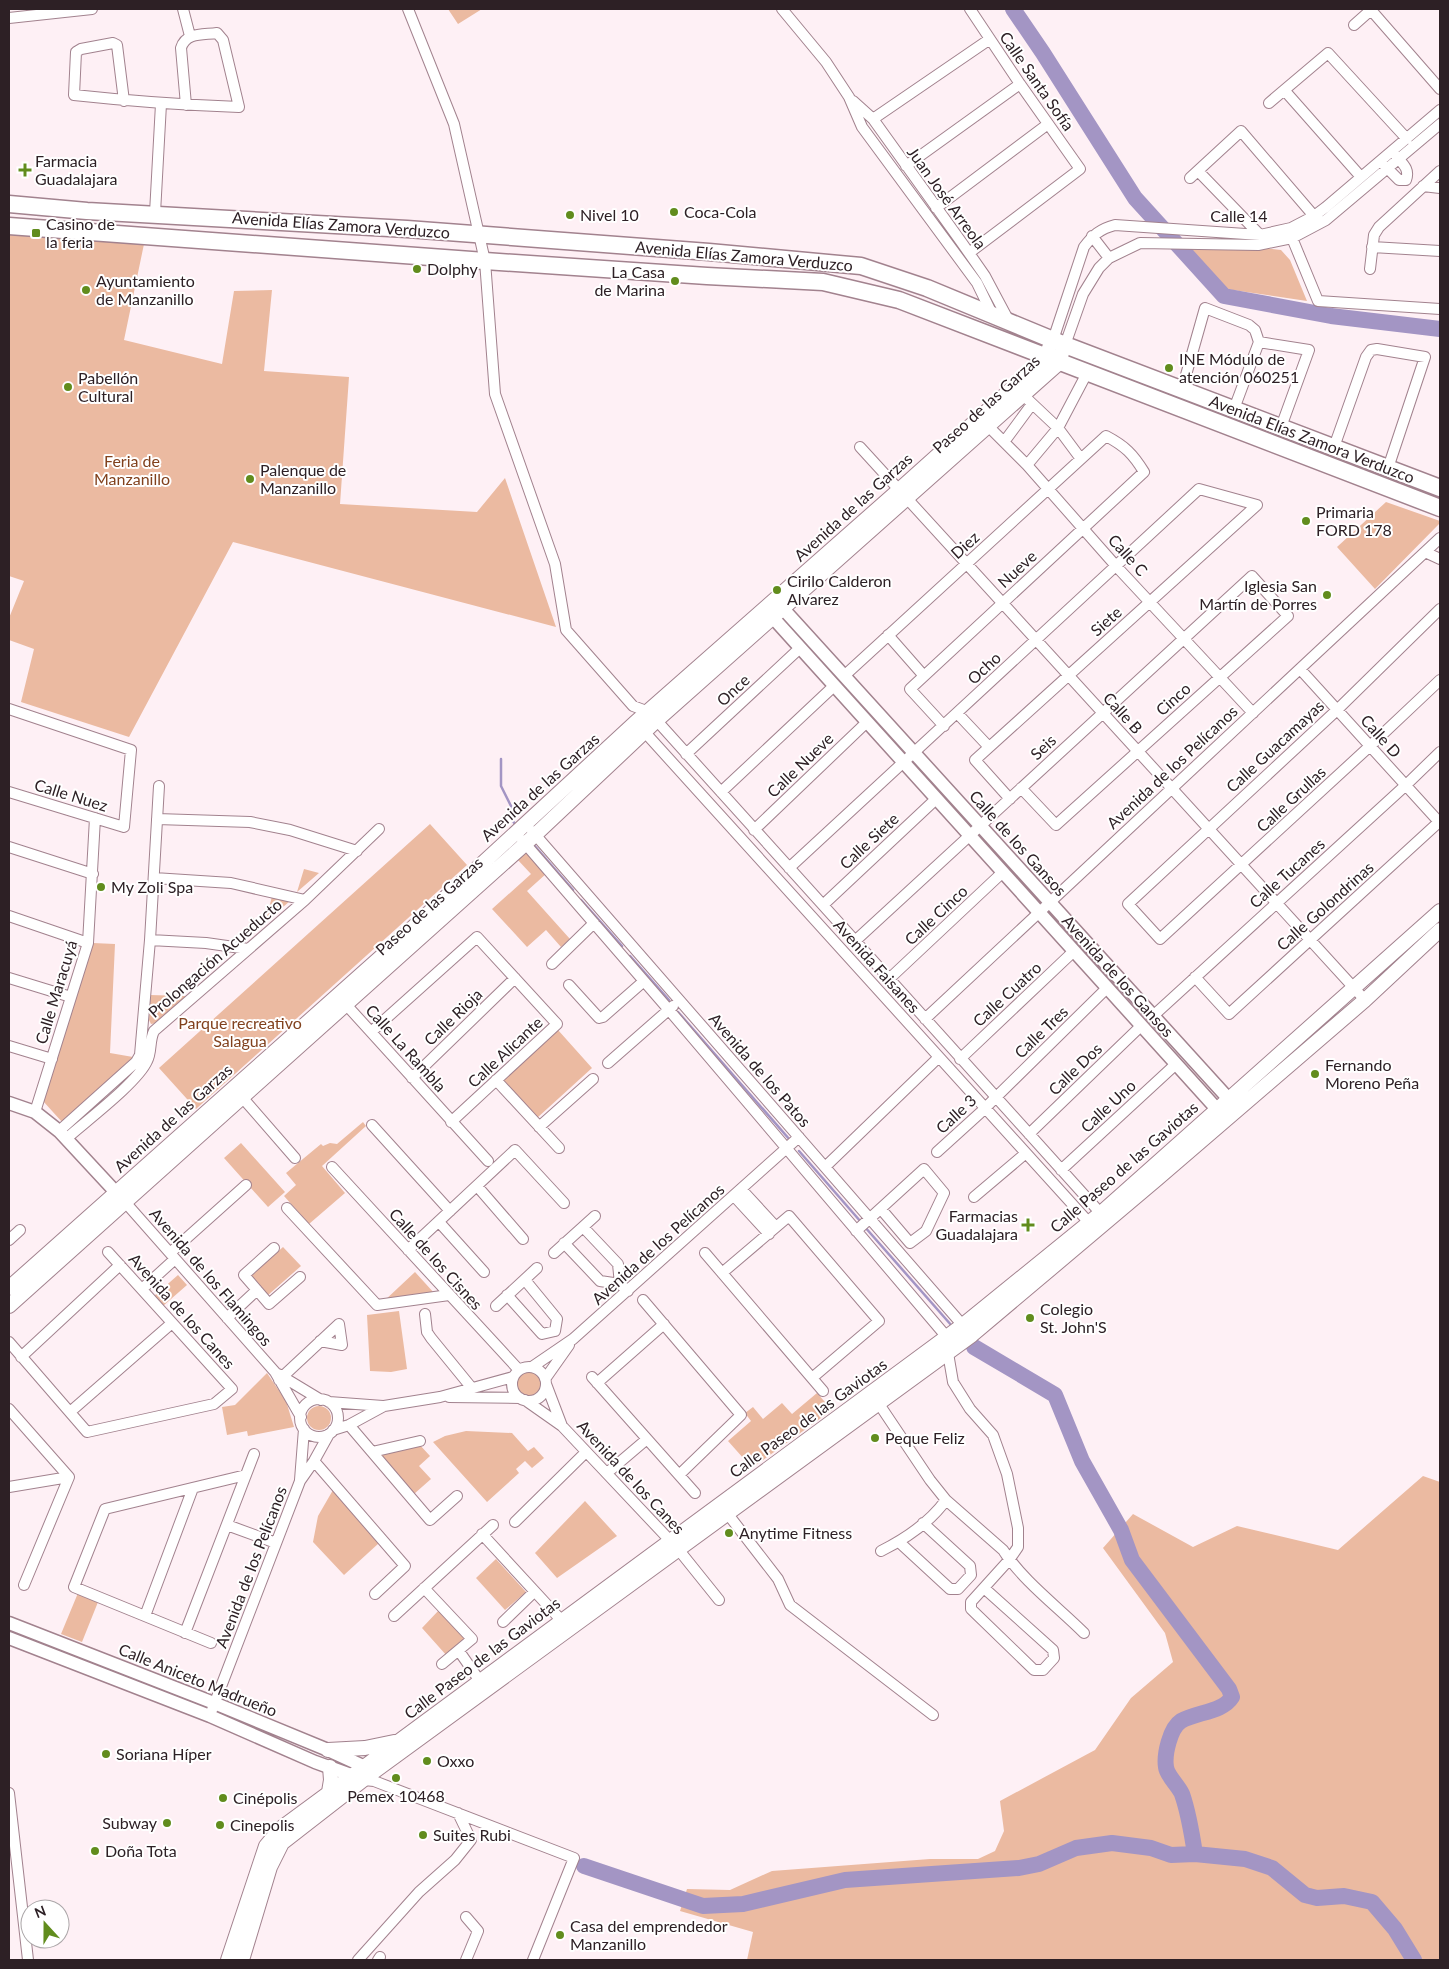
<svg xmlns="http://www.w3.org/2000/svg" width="1449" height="1969" font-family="Lato,sans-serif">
<rect width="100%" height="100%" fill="#fef0f5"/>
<path fill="#ebbaa1" d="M 448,9 L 482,9 L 458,24 Z
M 9,232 L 144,244 L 124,340 L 222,364 L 234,291 L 272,290 L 264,371 L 349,377 L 340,504 L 477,512 L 505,478 L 556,627 L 233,542 L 129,737 L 21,702 L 34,649 L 9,640 L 9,618 L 24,581 L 9,576 Z
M 1265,248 L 1281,250 L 1290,260 L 1307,301 L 1226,289 L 1187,249 L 1251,250 Z
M 1386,502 L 1440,521 L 1440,523 L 1375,589 L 1337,547 Z
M 430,824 L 467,865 L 196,1109 L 159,1068 Z
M 525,849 L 547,873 L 527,891 L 570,939 L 561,947 L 546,930 L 527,947 L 492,909 L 531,874 L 516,858 Z
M 304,869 L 319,873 L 297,892 Z
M 272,896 L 290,901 L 241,943 L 251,918 L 266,921 Z
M 93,943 L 115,944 L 110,1053 L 133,1057 L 62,1122 L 43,1101 Z
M 150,995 L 186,996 L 157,1023 L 151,1024 L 149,1020 Z
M 558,1030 L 592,1068 L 537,1118 L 503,1080 Z
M 363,1122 L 366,1126 L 322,1166 L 345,1193 L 309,1224 L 284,1196 L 296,1185 L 286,1173 L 321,1144 L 323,1146 L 330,1143 L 337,1144 Z
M 241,1143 L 285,1192 L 268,1207 L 224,1158 Z
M 283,1247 L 301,1266 L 267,1296 L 250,1277 Z
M 415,1272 L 435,1294 L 383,1302 Z
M 178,1275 L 187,1285 L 163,1306 L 154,1296 Z
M 399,1311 L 407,1369 L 391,1372 L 370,1371 L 367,1315 Z
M517 1384a12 12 0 1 1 24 0a12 12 0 1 1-24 0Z
M 267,1373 L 286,1401 L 294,1427 L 248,1436 L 247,1431 L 227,1435 L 222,1407 L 235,1405 Z
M 817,1393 L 832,1410 L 752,1468 L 728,1441 L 751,1421 L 745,1413 L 753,1407 L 763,1419 L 782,1403 L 792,1414 Z
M307 1418a12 12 0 1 1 24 0a12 12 0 1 1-24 0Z
M 466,1431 L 512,1433 L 528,1451 L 534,1447 L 544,1458 L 532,1468 L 525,1461 L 516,1469 L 519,1473 L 487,1502 L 433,1442 L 445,1436 Z
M 419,1444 L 430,1456 L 419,1466 L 431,1479 L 414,1494 L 379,1455 Z
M 1423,1476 L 1440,1482 L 1440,1960 L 747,1960 L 753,1932 L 680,1911 L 687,1889 L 730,1890 L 772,1871 L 930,1859 L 978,1859 L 995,1851 L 1004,1831 L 1000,1801 L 1095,1750 L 1131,1698 L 1173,1662 L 1165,1633 L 1103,1548 L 1133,1514 L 1193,1547 L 1237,1526 L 1338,1550 Z
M 333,1490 L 379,1543 L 344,1575 L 313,1542 L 318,1516 Z
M 585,1501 L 617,1536 L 557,1578 L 535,1553 Z
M 496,1559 L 526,1592 L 505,1610 L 476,1578 Z
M 78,1593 L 98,1602 L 82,1642 L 61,1634 Z
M 439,1610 L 466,1640 L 447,1656 L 422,1628 Z"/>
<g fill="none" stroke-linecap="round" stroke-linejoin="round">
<path stroke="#a395c4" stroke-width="2.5" d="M 501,759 L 501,786 L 513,810 L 512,820 L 515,824
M 533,844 L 573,890
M 581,900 L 622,946
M 630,956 L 669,1000
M 678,1012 L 790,1140
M 799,1151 L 861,1222
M 864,1226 L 952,1326
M 970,1343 L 974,1347"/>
<path stroke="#a395c4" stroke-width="16" d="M 1013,9 L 1043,53 L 1135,198 L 1224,296 L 1331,316 L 1440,329
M 974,1347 L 1055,1395 L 1082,1461 L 1121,1530 L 1132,1560 L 1229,1689 L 1232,1697 C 1223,1712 1197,1712 1181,1721 C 1170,1728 1164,1755 1166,1767 C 1167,1776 1178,1785 1182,1794 C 1189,1814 1192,1834 1195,1854
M 584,1866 L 703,1906 L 743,1904 L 845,1880 L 1019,1868 L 1039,1864 L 1076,1848 L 1112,1843 L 1151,1848 L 1171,1855 L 1195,1854 L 1245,1859 L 1272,1868 L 1305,1895 L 1317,1898 L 1344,1896 L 1372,1902 L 1395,1929 L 1414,1960"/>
<g stroke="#a2828e" stroke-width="12">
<path id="minor" d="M 183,9 L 190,36
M 408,9 L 454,124 L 485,261 L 495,394 L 555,564 L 566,630 L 633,706 L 649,712 L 1104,1217
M 782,9 L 826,62 L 849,97 L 862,127 L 977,283 L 993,316
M 1371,10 L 1440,89
M 9,18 L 92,9
M 1354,25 L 1372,9
M 1285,91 L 1361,177
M 124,101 L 117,45 L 113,43 L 81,49 L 76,52 L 74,95 C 129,101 184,105 239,107 L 223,40 L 217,33 C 203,35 186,32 181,48 L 186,105
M 853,101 L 873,119 L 962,243 L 985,276 L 1010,323
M 1269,103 L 1328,53 L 1407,139
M 873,119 L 990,39
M 1396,156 C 1403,164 1410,169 1406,180
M 1383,164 L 1399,180 L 1406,180
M 906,166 L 1020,84
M 1198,171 L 1260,235
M 1190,178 L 1241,131 L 1314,216
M 1423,186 L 1440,188
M 936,208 L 1048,124
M 155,213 L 161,104
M 1092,236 L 1109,258
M 1292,238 L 1318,301 L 1440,309
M 1372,247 L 1440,251
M 969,253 L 1080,169 L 1020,84 L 970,9
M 1370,269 L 1374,235 L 1379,227 L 1440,171
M 1053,340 L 1084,247 C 1093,235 1100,229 1115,225 L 1260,235 L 1291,228 L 1314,216 L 1326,207 L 1440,110
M 1065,345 L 1083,294 L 1099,268 L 1109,258 L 1140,243 L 1258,245 L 1292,238 L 1326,220 L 1440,124
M 1182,389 L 1205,308 L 1249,325 L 1255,330 L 1259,342 L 1309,350 L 1281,427
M 1022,394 L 1058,428 L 1081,459
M 1234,409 L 1259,342
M 984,422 L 1027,465 L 1116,566 L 1253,713
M 1004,442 L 1032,404
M 860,447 L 1365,1000
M 1334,447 L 1366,357 L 1371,350 L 1377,349 L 1425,357 L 1388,468
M 1027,465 L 1058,428 L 1087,373
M 1425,552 L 1440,559
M 1440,609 L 1337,710 L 1128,904 L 1160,939 L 1370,746 L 1440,680
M 888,635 L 924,676
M 1300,669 L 1440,823
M 844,676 L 1106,436 C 1125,446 1133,454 1144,472 L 910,689 L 944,726
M 9,709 L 131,750 L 124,827 L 9,792
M 957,713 L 989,747
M 641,728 L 1093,1227
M 686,754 L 800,648
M 721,792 L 834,686
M 1010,799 L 975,760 L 1257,505
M 157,819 L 250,822 L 290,830 L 357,851
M 754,830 L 867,722
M 532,831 L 966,1329
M 522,840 L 669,1010 L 951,1342
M 9,847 L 93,874
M 789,868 L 1199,489 L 1257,505
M 154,878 L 231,883 L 305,900
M 823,905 L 936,799
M 9,916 L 88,943
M 150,940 L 206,943 L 248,949
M 855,941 C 987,819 1120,698 1252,576 L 1288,616 L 1056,825 L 1021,788
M 552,964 L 594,923
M 1195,977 L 1229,1014 L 1440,821
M 9,978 L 71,997
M 889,979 L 1003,872
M 569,985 L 599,1018 L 603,1017 L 644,981
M 341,999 L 488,1161
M 1153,1016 L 1406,785 L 1440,752
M 925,1019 L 1440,538
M 371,1032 L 477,937 L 557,1024 L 451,1122
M 9,1046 L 52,1059
M 960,1059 L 1074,951
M 608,1063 L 673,1006
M 412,1078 L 515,978
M 496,1080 L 559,1148
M 241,1096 L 295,1158
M 35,1112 L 88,943 L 95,818
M 372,1125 L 450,1211
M 539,1127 L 593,1079
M 59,1131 L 136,1062 L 140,1055 L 150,940 L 159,786
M 1029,1134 L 1141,1026
M 67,1138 C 86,1121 138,1082 147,1061 C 152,1052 149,1041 154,1031 L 305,900 L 379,829
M 937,1152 L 980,1113 L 1107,988
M 332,1167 L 519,1370
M 825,1167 L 939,1057
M 1061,1170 L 1176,1064
M 477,1186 L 523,1239
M 741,1189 L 776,1227
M 734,1196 L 769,1234
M 974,1197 L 1026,1153
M 125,1202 L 275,1372 L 301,1417
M 287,1208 L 377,1305 L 449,1295
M 439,1222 L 484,1272
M 583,1227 L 618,1264 L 620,1284
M 856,1231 L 924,1169 L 944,1193 L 926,1231 L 910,1243 L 881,1209
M 9,1240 L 20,1230
M 564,1243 L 600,1281 L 620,1284 L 628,1291
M 274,1248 L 244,1275 L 269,1304 L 300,1277
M 408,1250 L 515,1150 L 564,1203
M 170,1253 L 246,1185
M 554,1253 L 595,1216
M 705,1253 L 823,1391
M 722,1273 L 789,1216 L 879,1321 L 812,1378
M 525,1280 L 557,1319 L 555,1331
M 142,1289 L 175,1259
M 507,1295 L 542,1334 L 555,1331
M 643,1300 L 741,1415 L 679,1475
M 496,1306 L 537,1268
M 425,1314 L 427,1332 L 431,1338 L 471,1387
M 227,1318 L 257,1290
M 9,1342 L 87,1432 L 214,1404 L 232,1389 L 108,1252
M 948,1353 L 953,1382 L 970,1409 L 993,1435 L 1007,1474 L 1018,1528 L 1018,1547 L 1009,1560 L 971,1602 L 971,1609 L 1034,1670 L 1043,1670 L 1054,1658 L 1053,1650 L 984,1588
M 21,1357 L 120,1265
M512 1384a17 17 0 1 1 34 0a17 17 0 1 1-34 0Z
M 532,1367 L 573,1339 L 799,1137
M 278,1374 L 321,1400
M 592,1377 L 695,1493
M 545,1379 L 569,1345
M 279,1380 L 339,1324 L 342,1345 L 320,1341
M 597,1383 L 664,1324
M 546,1384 L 562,1426
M 449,1397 L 520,1398
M300 1418a19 19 0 1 1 38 0a19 19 0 1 1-38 0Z
M 525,1400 L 562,1426 L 678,1549 L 719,1600
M 329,1402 L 383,1406
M 879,1404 L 930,1480 L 946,1500 L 1003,1550 C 1023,1581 1058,1607 1084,1633
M 9,1409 L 69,1477
M 70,1412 L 172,1323
M 349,1425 L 372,1452 L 420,1441
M 333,1430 L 349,1425 L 384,1406 L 440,1397 L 513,1377
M 372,1452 L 430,1520 L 457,1496
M 314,1461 L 405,1566 L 375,1594
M 607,1473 L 647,1439
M 300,1480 L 304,1429
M 9,1487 L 69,1477 L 24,1585
M 727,1513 L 778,1579 L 790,1605 L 933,1715
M 515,1522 L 586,1452
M 227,1525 L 276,1543
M 482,1534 L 562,1621
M 899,1542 L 950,1589 L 958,1589 L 971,1575 L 970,1566 L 923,1523
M 881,1551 C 905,1539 930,1522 946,1500
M 424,1588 L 472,1639 L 442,1664
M 145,1616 L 193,1488
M 394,1616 L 493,1525
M 503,1622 L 534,1592
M 185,1633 L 254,1454
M 211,1643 L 74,1587 L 105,1509 L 246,1475
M 459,1651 L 484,1687
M 212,1710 L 300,1481 L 314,1461 L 329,1434
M 364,1780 L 374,1781 L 574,1858 L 533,1960
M 9,1793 L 28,1960
M 358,1960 L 419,1892 L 455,1860 L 471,1840 L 458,1813
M 378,1960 L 380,1957
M 466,1960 L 478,1931 L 466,1917"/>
</g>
<g stroke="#a2828e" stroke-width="15">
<path id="tertiary" d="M 777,602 L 1236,1107
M 767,611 L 1224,1117
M 9,1103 L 35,1112 L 59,1131 L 123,1200
M 9,1623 L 214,1703 L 328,1750 L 363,1766 L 370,1772
M 9,1638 L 210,1716 L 315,1762 L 359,1778"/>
</g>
<g stroke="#a2828e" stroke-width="16">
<path id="secondary" d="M 9,1288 L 382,956 L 636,722 L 899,490 L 1046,358 L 1049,348
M 9,1306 L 535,835 L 656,721 L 1059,363 L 1062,353
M 328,1750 L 365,1748 L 394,1742
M 329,1792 L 331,1780 L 330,1767
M 228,1960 L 266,1846 L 280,1829 L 963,1325 L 1101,1213 L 1440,911
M 242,1960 L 270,1867 L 282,1843 L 372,1773 L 972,1335 L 1157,1179 L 1365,1000 L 1440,930"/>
</g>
<g stroke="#a2828e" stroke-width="19">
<path id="primary" d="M 9,204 L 87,211 L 407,229 L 709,252 L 861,266 L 927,288 L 1065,345 L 1440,488
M 9,226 L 485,261 L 707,276 L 823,282 L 899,300 L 1440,508"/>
</g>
<use href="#minor" stroke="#fff" stroke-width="10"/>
<use href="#tertiary" stroke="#fff" stroke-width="12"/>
<use href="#secondary" stroke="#fff" stroke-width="14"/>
<use href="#primary" stroke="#fff" stroke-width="16"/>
</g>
<g fill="#618c1d" stroke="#fff" stroke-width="2">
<path d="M22.5 162.5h5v5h5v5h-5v5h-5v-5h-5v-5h5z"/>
<circle cx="674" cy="212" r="5"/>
<circle cx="570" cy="215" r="5"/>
<rect x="31" y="228" width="10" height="10" rx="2.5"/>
<circle cx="417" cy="269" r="5"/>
<circle cx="675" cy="281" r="5"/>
<circle cx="86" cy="290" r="5"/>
<circle cx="1169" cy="368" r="5"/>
<circle cx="68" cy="387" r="5"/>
<circle cx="250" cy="479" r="5"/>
<circle cx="1306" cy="521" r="5"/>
<circle cx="777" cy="590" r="5"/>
<circle cx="1327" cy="595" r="5"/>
<circle cx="101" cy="887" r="5"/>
<circle cx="1315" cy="1074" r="5"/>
<path d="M1025.5 1217.5h5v5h5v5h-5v5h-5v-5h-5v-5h5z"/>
<circle cx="1030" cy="1318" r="5"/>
<circle cx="875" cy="1438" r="5"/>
<circle cx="729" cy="1533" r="5"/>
<circle cx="106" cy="1754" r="5"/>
<circle cx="427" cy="1761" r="5"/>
<circle cx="396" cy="1778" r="5"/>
<circle cx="223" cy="1798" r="5"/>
<circle cx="167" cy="1823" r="5"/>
<circle cx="220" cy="1825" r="5"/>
<circle cx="423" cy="1835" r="5"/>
<circle cx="95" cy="1851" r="5"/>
<circle cx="560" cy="1935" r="5"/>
</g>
<g text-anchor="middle" stroke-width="4" stroke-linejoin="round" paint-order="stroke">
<g font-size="16" fill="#2d2025" stroke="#fff">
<text transform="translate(1037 81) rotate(55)" y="6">Calle Santa Sofía</text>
<text transform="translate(947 198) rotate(54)" y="6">Juan José Arreola</text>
<text x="1239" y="222">Calle 14</text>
<text transform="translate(341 225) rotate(4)" y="6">Avenida Elías Zamora Verduzco</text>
<text transform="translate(744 256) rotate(5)" y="6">Avenida Elías Zamora Verduzco</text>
<text transform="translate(986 404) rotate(-42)" y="6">Paseo de las Garzas</text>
<text transform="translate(1312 439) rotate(21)" y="6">Avenida Elías Zamora Verduzco</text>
<text transform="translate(853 507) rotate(-42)" y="6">Avenida de las Garzas</text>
<text transform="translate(965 545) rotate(-42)" y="6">Diez</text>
<text transform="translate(1128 555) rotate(48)" y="6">Calle C</text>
<text transform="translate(1017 569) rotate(-43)" y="6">Nueve</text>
<text transform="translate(1106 621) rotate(-42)" y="6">Siete</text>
<text transform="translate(984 668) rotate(-43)" y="6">Ocho</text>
<text transform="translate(733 690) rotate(-43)" y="6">Once</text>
<text transform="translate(1173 699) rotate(-42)" y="6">Cinco</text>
<text transform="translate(1123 713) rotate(48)" y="6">Calle B</text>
<text transform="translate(1381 736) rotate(48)" y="6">Calle D</text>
<text transform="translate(1275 746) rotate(-43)" y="6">Calle Guacamayas</text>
<text transform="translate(1043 747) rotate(-43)" y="6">Seis</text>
<text transform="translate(800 765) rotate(-44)" y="6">Calle Nueve</text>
<text transform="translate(1172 767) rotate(-43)" y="6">Avenida de los Pelícanos</text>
<text transform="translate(540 787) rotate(-42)" y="6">Avenida de las Garzas</text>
<text transform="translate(71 795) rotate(17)" y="6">Calle Nuez</text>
<text transform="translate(1291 799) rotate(-43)" y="6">Calle Grullas</text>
<text transform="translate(869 841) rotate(-43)" y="6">Calle Siete</text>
<text transform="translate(1018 843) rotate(48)" y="6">Calle de los Gansos</text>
<text transform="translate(1287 873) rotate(-42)" y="6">Calle Tucanes</text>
<text transform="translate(429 906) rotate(-42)" y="6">Paseo de las Garzas</text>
<text transform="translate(1325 906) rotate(-42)" y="6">Calle Golondrinas</text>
<text transform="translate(936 915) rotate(-43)" y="6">Calle Cinco</text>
<text transform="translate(215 958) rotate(-41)" y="6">Prolongación Acueducto</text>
<text transform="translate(877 966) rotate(48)" y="6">Avenida Faisanes</text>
<text transform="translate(1118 976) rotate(48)" y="6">Avenida de los Gansos</text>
<text transform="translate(56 992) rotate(-73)" y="6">Calle Maracuyá</text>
<text transform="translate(1007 994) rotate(-43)" y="6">Calle Cuatro</text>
<text transform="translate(453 1017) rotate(-44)" y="6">Calle Rioja</text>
<text transform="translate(1041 1032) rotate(-44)" y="6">Calle Tres</text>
<text transform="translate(406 1048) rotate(48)" y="6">Calle La Rambla</text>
<text transform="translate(505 1052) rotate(-43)" y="6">Calle Alicante</text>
<text transform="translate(1075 1069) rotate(-44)" y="6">Calle Dos</text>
<text transform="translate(760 1070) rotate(49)" y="6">Avenida de los Patos</text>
<text transform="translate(1108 1106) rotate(-43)" y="6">Calle Uno</text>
<text transform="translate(956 1114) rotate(-43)" y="6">Calle 3</text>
<text transform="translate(173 1118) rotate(-42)" y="6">Avenida de las Garzas</text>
<text transform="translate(1124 1167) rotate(-41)" y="6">Calle Paseo de las Gaviotas</text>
<text transform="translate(658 1244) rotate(-42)" y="6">Avenida de los Pelícanos</text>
<text transform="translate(436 1259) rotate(48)" y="6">Calle de los Cisnes</text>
<text transform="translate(211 1277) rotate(49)" y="6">Avenida de los Flamingos</text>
<text transform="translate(182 1311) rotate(48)" y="6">Avenida de los Canes</text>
<text transform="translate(808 1418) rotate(-36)" y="6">Calle Paseo de las Gaviotas</text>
<text transform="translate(631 1477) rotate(47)" y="6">Avenida de los Canes</text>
<text transform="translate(251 1567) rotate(-69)" y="6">Avenida de los Pelícanos</text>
<text transform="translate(482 1658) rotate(-37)" y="6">Calle Paseo de las Gaviotas</text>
<text transform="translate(198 1680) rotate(22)" y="6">Calle Aniceto Madrueño</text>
</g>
<g font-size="16" fill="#2d2025" stroke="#fff" text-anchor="start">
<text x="35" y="167">Farmacia<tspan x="35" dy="18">Guadalajara</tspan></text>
<text x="684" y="218">Coca-Cola</text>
<text x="580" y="221">Nivel 10</text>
<text x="46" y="230">Casino de<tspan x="46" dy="18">la feria</tspan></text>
<text x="427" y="275">Dolphy</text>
<text x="665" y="278" text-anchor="end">La Casa<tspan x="665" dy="18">de Marina</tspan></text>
<text x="96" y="287">Ayuntamiento<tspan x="96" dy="18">de Manzanillo</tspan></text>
<text x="1179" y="365">INE Módulo de<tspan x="1179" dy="18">atención 060251</tspan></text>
<text x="78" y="384">Pabellón<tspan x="78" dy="18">Cultural</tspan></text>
<text x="260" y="476">Palenque de<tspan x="260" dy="18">Manzanillo</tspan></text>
<text x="1316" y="518">Primaria<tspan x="1316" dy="18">FORD 178</tspan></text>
<text x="787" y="587">Cirilo Calderon<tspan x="787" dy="18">Alvarez</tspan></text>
<text x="1317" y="592" text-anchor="end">Iglesia San<tspan x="1317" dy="18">Martín de Porres</tspan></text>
<text x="111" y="893">My Zoli Spa</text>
<text x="1325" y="1071">Fernando<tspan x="1325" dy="18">Moreno Peña</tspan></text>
<text x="1018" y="1222" text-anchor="end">Farmacias<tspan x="1018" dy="18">Guadalajara</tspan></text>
<text x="1040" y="1315">Colegio<tspan x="1040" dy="18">St. John'S</tspan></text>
<text x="885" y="1444">Peque Feliz</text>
<text x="739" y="1539">Anytime Fitness</text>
<text x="116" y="1760">Soriana Híper</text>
<text x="437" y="1767">Oxxo</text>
<text x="396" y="1802" text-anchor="middle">Pemex 10468</text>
<text x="233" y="1804">Cinépolis</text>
<text x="157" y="1829" text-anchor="end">Subway</text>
<text x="230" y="1831">Cinepolis</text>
<text x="433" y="1841">Suites Rubi</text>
<text x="105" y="1857">Doña Tota</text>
<text x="570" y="1932">Casa del emprendedor<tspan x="570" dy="18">Manzanillo</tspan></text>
</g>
<g font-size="16" fill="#81411d" stroke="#fff">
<text x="132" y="467">Feria de<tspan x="132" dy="18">Manzanillo</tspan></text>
<text x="240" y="1029">Parque recreativo<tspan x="240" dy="18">Salagua</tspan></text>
</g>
</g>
<rect width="1449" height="1969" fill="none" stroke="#2d2025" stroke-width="20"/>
<g transform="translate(45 1924) rotate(339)"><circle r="24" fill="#ffffff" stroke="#aba6a8"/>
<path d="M0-4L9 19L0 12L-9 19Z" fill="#618c1d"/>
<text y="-8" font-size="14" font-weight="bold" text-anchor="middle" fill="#2d2025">N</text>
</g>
</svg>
